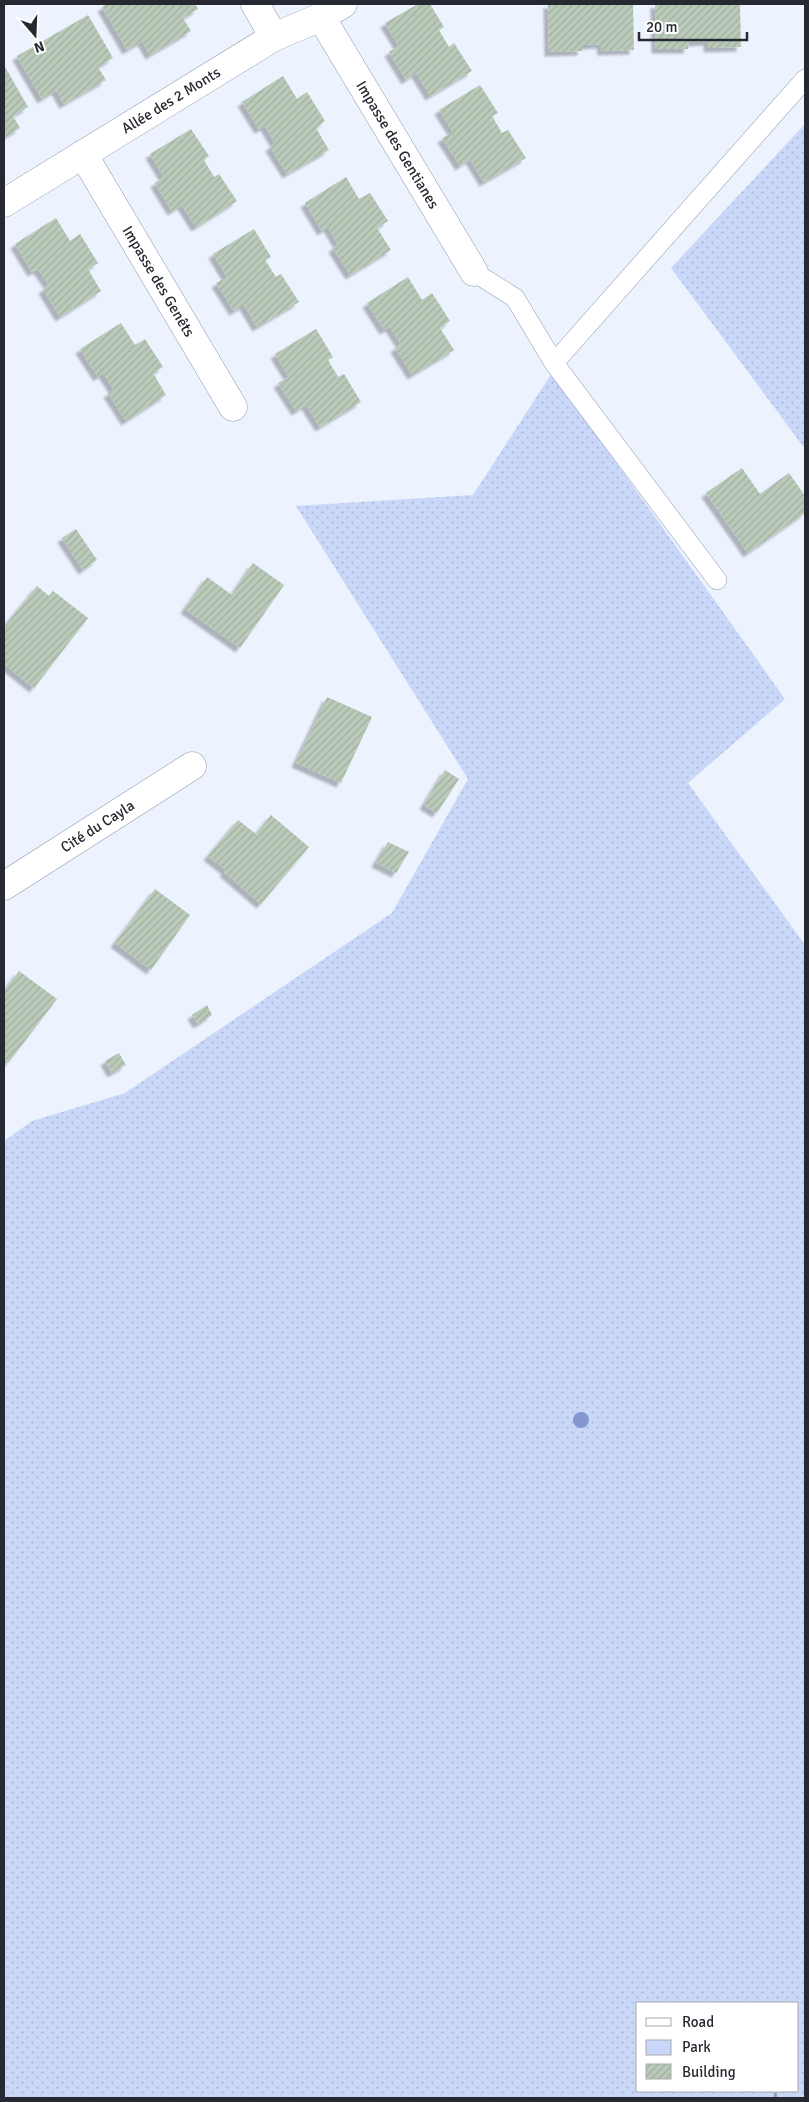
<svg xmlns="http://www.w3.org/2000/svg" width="809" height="2102" font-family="Signika,sans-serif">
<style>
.green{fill:url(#green-dots);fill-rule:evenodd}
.building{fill:url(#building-hatch);filter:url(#shadow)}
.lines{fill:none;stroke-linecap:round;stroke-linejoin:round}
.service-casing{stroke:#939bae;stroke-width:20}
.minor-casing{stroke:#939bae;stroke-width:29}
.path{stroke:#969aa5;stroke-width:3;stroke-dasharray:5 2.5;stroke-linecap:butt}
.service{stroke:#fff;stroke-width:19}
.minor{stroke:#fff;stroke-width:28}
.tree{fill:#8497ce}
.labels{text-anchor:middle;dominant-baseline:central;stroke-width:4;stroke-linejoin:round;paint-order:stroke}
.street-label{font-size:15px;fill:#262931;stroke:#fff}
</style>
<defs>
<pattern id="green-dots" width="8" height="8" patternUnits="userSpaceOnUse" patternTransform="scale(1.25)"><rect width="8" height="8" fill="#c9d7f8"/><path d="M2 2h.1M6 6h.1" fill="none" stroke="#acb9d5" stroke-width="1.8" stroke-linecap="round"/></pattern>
<pattern id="building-hatch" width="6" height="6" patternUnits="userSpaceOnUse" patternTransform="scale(1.25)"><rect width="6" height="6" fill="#bacab9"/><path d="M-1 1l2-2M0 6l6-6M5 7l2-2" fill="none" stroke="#a0aea0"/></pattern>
<filter id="shadow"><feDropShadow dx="-4.5" dy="4.5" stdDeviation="1" flood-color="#0004"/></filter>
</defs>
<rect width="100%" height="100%" fill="#ecf2fe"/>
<path class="green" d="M805,124V449L671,268Z
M552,373L785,699L688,783L805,945V2098H4V1141L32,1121L125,1093L392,913L468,779L296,506L473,495ZM638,2003H798V2091H638Z"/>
<path class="building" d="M107,4H195L198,9L183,18L191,31L150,55L142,41L127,50L102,7Z
M418,4H430L444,27L439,30L449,47L454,43L472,71L430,96L416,73L406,80L389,52L399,46L385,23Z
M548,4H633L634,50L602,51L601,44L582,45V51L549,52Z
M655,4H740L741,47L708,48V41L689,42L688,49H656Z
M88,15L113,58L98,67L106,80L64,104L56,90L42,99L17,56Z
M4,65L28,107L13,116L20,128L4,138Z
M283,76L297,99L307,92L325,121L316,128L329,150L287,174L270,147L275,143L265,126L259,129L242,102Z
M480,85L498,113L492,116L502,133L508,130L526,158L484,182L470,159L460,166L442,138L453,132L439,110Z
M191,129L209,156L204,160L214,177L219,174L237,201L196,227L182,205L172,211L155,183L164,177L150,154Z
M346,177L359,199L370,193L388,221L377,228L391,250L350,275L333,248L338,244L328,227L322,231L305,203Z
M56,218L70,241L80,234L98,263L88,269L101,291L60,317L43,289L49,285L38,269L32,272L15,244Z
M254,229L271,257L265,260L276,277L281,274L299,302L257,327L244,305L234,311L216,283L227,277L213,254Z
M408,277L422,300L432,293L450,321L440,328L454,350L412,375L395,348L401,344L390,327L384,330L367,303Z
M121,323L135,345L145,339L163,367L153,373L166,395L126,421L108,393L114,390L103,373L98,377L80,349Z
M316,329L333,357L328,360L338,377L344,374L361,402L320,427L306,405L296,411L278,383L289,377L275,354Z
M742,468L760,494L789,473L805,496V513L748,553L706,493Z
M76,529L97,560L83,570L62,538Z
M253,563L284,585L240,648L185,609L207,577L232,595Z
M37,586L49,596L53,591L88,618L34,688L4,664V627Z
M327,697L372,717L341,783L296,763Z
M445,770L459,779L437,813L424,805Z
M271,815L309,847L261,904L224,872L226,870L208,856L238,820L256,834Z
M388,842L409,852L396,873L376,863Z
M155,889L190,915L151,970L115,943Z
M19,971L57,999L9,1062L4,1058V991Z
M207,1005L212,1015L198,1024L192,1015Z
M119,1053L126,1065L112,1073L105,1061Z"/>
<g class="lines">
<g class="service-casing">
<path id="service" d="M474,272L515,298L554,363
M717,580L554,363L805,79"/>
</g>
<g class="minor-casing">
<g id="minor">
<path d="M255,4L274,37"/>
<path id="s1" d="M321,17L474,272"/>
<path id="s2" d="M83,154L233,407"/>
<path id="s3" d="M4,203L274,37L321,17L343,4"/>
<path id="s4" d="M4,886L192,766"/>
</g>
</g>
<path class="path" d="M775,2098L776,2091"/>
<use href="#service" class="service"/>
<use href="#minor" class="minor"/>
</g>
<circle class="tree" cx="581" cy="1420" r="8"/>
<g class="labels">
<g class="street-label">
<text stroke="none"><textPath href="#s3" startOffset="196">Allée des 2 Monts</textPath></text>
<text stroke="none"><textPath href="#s1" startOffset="149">Impasse des Gentianes</textPath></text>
<text stroke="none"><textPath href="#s2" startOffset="148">Impasse des Genêts</textPath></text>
<text stroke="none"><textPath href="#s4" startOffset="111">Cité du Cayla</textPath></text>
</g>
</g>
<rect width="809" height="2102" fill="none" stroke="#262931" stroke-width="10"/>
<rect x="636" y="2002" width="162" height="90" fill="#ffffff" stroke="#a8a9ad"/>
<rect x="646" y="2018" width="25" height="8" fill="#ffffff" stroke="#a8a9ad"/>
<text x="682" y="2027" font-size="15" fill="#262931">Road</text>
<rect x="646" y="2040" width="25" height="15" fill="#c9d7f8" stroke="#a8a9ad"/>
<text x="682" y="2052" font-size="15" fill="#262931">Park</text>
<rect x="646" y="2064" width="25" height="15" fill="url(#building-hatch)" stroke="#a8a9ad"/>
<text x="682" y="2077" font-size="15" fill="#262931">Building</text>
<g transform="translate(35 35) rotate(161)" stroke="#ffffff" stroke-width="4" paint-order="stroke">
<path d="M0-4L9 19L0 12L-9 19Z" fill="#262931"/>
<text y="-8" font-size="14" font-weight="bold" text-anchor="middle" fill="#262931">N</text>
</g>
<path d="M639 32v8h108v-8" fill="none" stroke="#262931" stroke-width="2.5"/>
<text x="646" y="32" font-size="15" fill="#262931" stroke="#ffffff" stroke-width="4" paint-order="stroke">20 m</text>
</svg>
